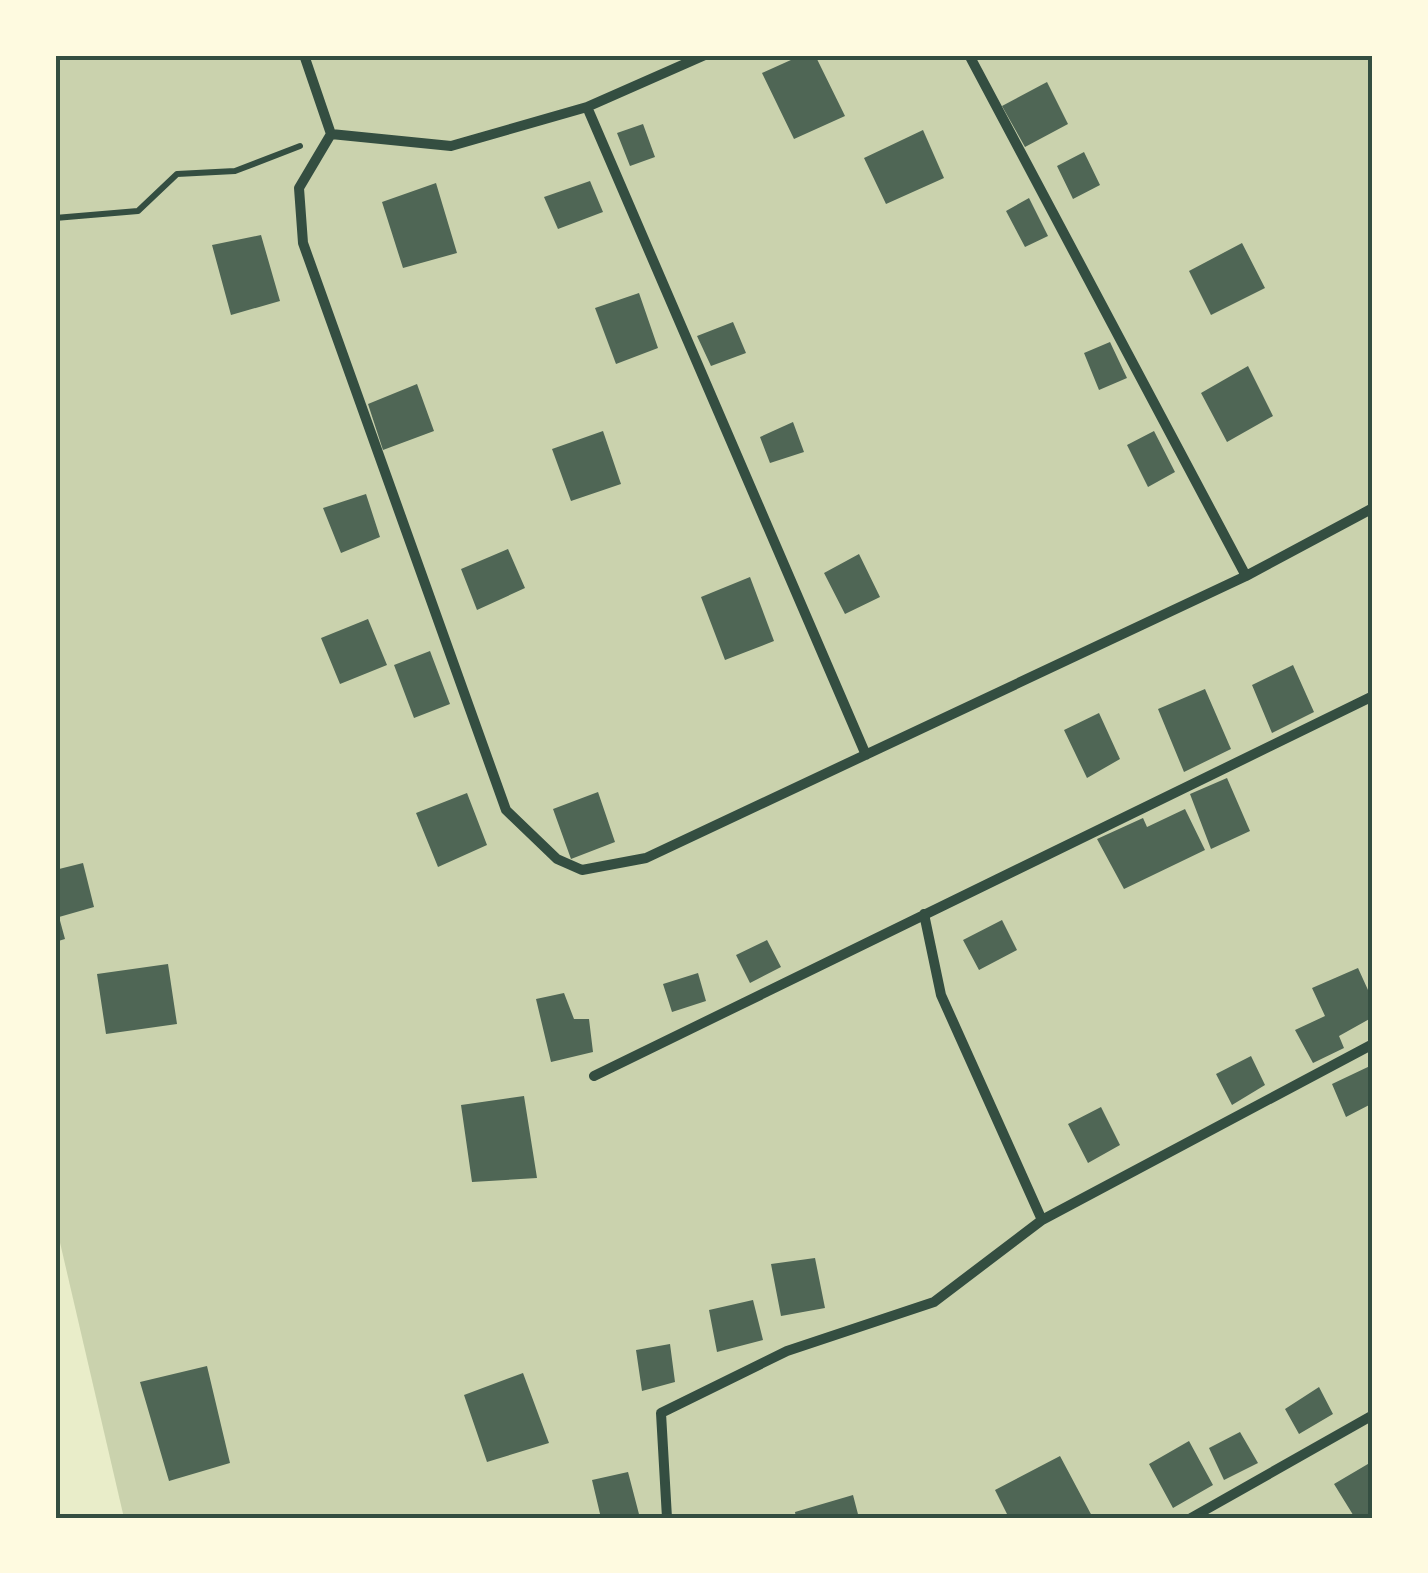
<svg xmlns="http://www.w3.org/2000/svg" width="1428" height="1573" font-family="Ubuntu,sans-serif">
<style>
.green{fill:#cad2ad}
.building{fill:#4f6655}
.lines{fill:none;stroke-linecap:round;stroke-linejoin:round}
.path{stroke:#344e41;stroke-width:6}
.minor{stroke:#344e41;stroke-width:10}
.neatline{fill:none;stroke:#344e41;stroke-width:4}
</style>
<rect width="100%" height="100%" fill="#e9edc9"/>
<path class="green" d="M55,55H1373V1518H124L55,1221Z"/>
<path class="building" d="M802,55H815L845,116L794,139L762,73Z
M1047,82L1068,124L1025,147L1002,106Z
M643,124L655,157L630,166L617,133Z
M923,130L944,178L886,204L864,158Z
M1084,152L1100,185L1073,199L1057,166Z
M590,181L603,212L558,229L544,197Z
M436,183L457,253L403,268L382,202Z
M1029,198L1048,236L1025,247L1006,211Z
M261,235L280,301L231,315L212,245Z
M1242,243L1265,288L1211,315L1189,271Z
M639,293L658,348L616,364L595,308Z
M733,322L746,353L711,366L697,336Z
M1110,342L1127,378L1099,390L1084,353Z
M1248,366L1273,416L1227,442L1201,393Z
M417,384L434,431L383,450L368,404Z
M793,422L804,452L770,463L760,437Z
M603,431L621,484L571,501L552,449Z
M1154,431L1175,472L1148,487L1127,445Z
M366,494L380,537L341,553L323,508Z
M508,549L525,588L477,610L461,569Z
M859,554L880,597L845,614L824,573Z
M750,577L774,641L725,660L701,597Z
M368,619L387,665L340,684L321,638Z
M430,651L450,704L414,718L394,665Z
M1293,665L1314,712L1272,733L1252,685Z
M1205,689L1231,749L1184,772L1158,709Z
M1099,713L1120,759L1087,778L1064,730Z
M1227,778L1250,831L1211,849L1190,794Z
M598,792L615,842L571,859L553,809Z
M467,793L487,845L438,867L416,813Z
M1185,809L1205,850L1124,889L1097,839L1143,818L1147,827Z
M83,863L94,907L59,917L65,939L55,942V870Z
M1002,920L1017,950L979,970L963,940Z
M767,940L781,967L750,983L736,955Z
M168,964L177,1024L106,1034L97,974Z
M1358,968L1373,1001V1017L1339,1036L1344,1048L1313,1063L1295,1030L1325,1016L1312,988Z
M698,973L706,1001L672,1012L663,984Z
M564,993L574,1019H589L593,1052L551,1062L536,999Z
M1251,1056L1265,1085L1232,1105L1216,1074Z
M1370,1066L1373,1072V1103L1346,1117L1332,1084Z
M524,1096L537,1178L472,1182L461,1105Z
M1101,1107L1120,1145L1088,1163L1068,1124Z
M815,1258L825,1308L781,1316L771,1264Z
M753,1300L763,1340L717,1352L709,1310Z
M670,1344L675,1382L642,1391L636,1350Z
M207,1366L230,1463L169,1481L140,1382Z
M523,1373L549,1443L487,1462L464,1395Z
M1319,1387L1333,1414L1299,1434L1285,1409Z
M1240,1432L1258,1463L1224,1480L1209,1448Z
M1189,1441L1213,1485L1173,1508L1149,1464Z
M1060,1456L1093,1518H1009L995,1490Z
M1373,1461V1518H1355L1334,1484Z
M628,1472L640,1518H601L592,1480Z
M853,1495L859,1518H796L795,1512Z"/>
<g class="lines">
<path class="path" d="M55,218L138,211L177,174L235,171L300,146"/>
<path class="minor" d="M304,55L331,134L299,188L303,243L506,810L557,859L582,870L646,858L1246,576L1373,508
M969,55L1246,576
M587,107L866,755
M331,134L451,146L587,107L705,55
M924,914L941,995L1042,1220
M594,1076L1373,696
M667,1518L661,1413L787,1351L934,1302L1042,1220L1373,1044
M1191,1518L1373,1415"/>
</g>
<rect width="1428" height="1573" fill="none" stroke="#fefae0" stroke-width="115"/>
<rect x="58" y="58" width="1312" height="1458" class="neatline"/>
</svg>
